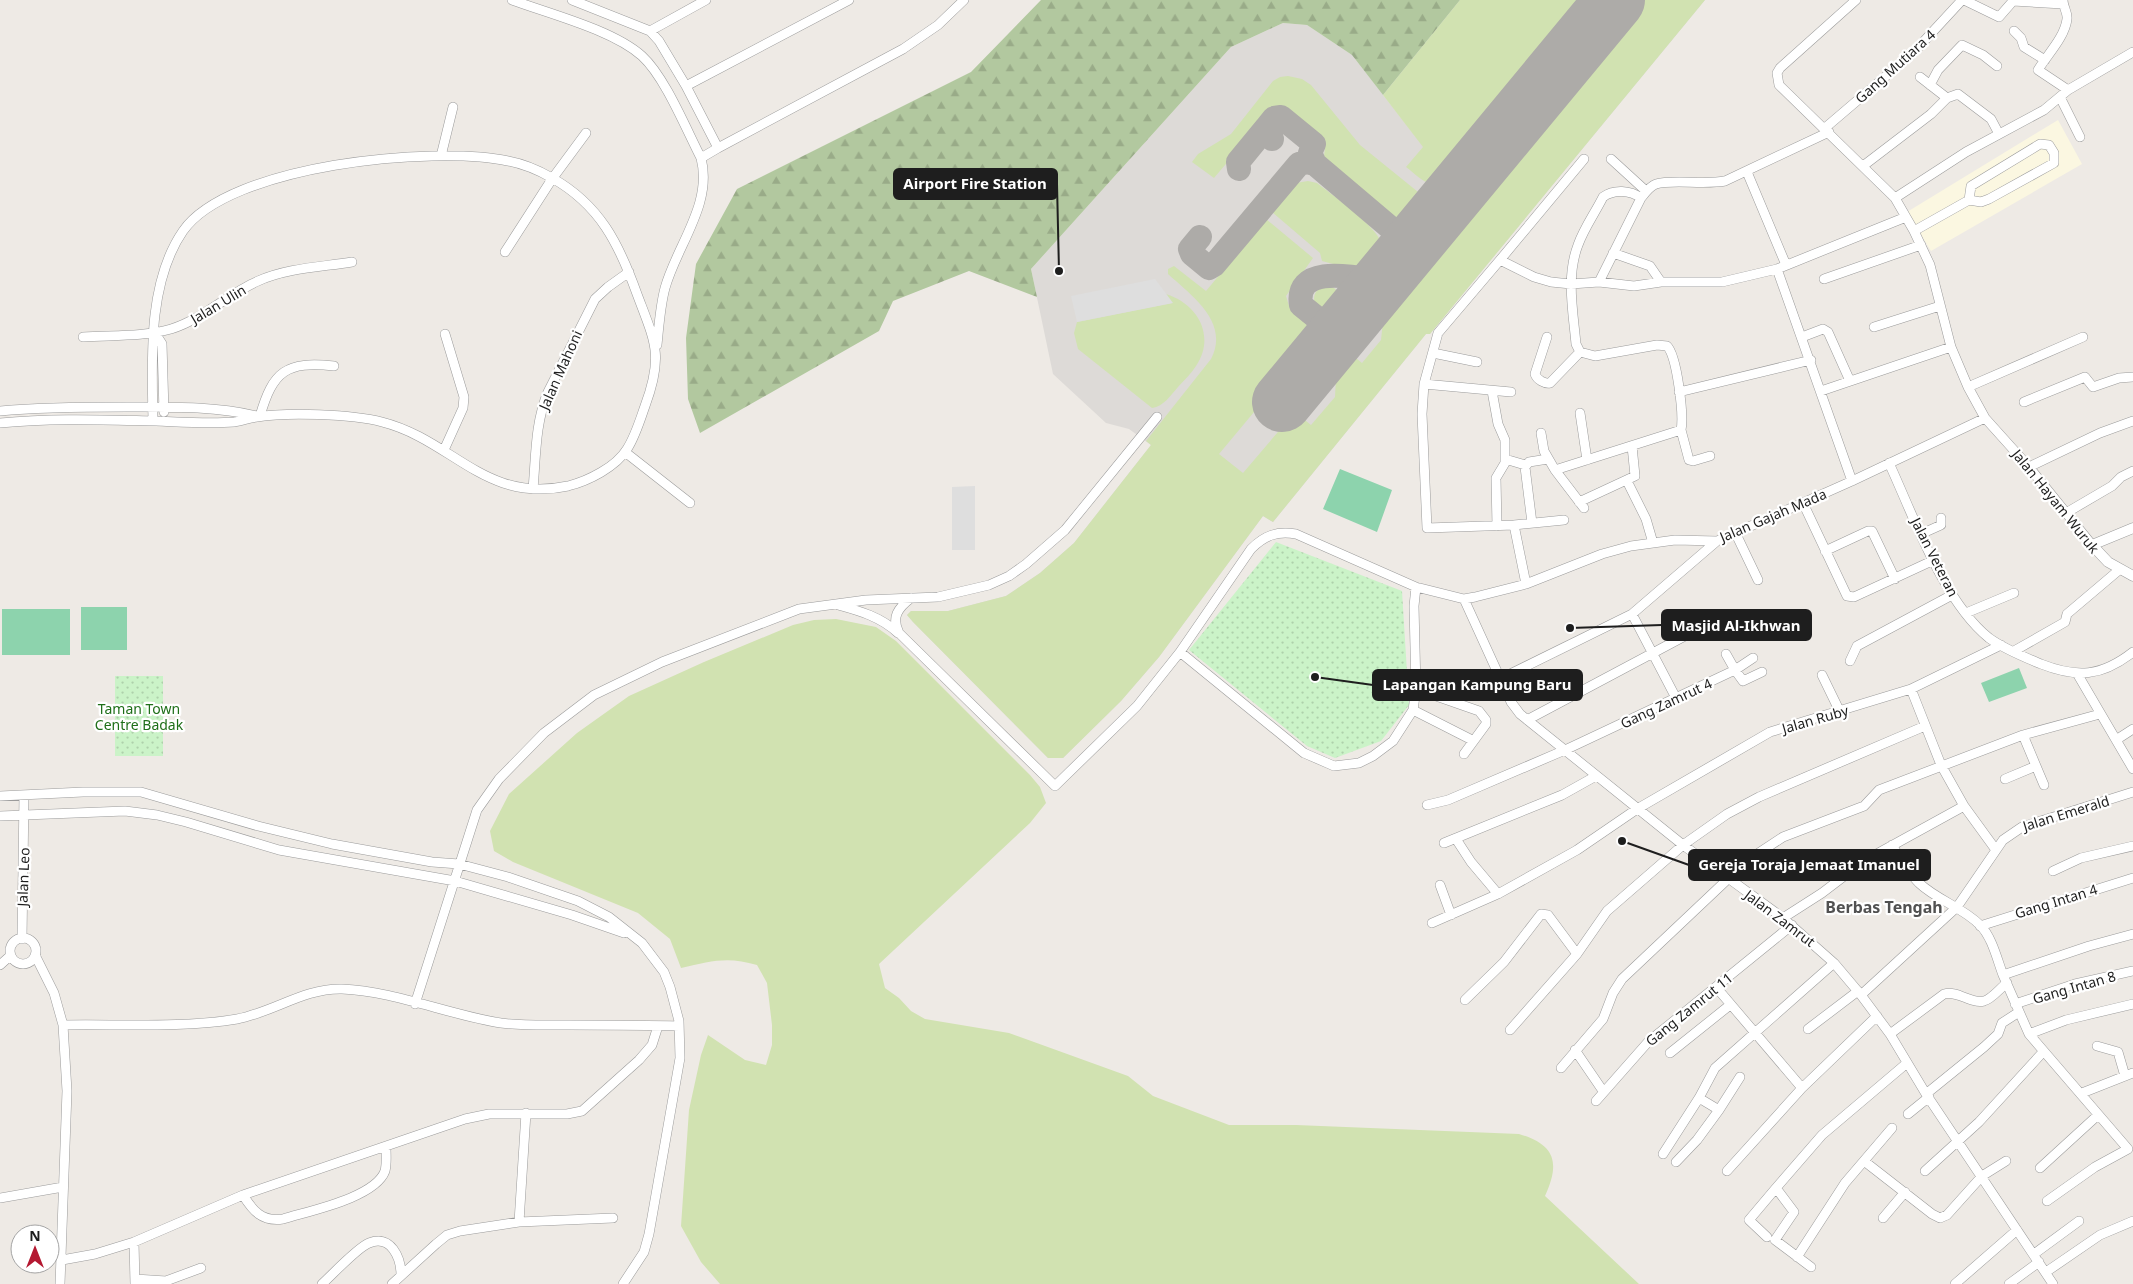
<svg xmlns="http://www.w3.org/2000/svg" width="2133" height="1284" font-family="'Noto Sans',sans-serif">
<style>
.education{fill:#fbf7e1}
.airport{fill:#dddad7}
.grass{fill:#d1e2b1}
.forest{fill:url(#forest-firs)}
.park{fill:url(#park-dots)}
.pitch{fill:#8dd3ad}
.parking{fill:#dedede}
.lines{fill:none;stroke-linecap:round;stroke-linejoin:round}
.taxiway{stroke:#adaba8;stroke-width:24}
.runway{stroke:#adaba8;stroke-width:60}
.minor-casing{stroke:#9b9b9b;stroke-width:10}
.tertiary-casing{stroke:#9b9b9b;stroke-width:11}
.minor{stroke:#fff;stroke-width:9}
.tertiary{stroke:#fff;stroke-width:10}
.labels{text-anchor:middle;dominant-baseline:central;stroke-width:4.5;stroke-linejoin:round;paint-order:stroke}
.street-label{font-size:14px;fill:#1e1e1e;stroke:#fff}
.park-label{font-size:14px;fill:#1f6f19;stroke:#fff}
.quarter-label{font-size:16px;font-weight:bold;fill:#515151;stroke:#fff}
.leader{fill:none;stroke:#1e1e1e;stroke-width:2}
.callout-dot{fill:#1e1e1e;stroke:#fff;stroke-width:2}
.callout{fill:#1e1e1e;stroke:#1e1e1e;stroke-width:2}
.callout-label{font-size:15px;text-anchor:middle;font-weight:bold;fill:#fff}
</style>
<defs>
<pattern id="forest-firs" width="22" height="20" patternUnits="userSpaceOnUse" patternTransform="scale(1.25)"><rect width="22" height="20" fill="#b2c89f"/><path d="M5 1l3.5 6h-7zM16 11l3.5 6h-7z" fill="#99ab88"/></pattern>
<pattern id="park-dots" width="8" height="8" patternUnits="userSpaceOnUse" patternTransform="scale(1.25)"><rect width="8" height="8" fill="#cbf3c8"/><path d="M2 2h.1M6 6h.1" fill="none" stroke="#aed0ab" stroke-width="1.8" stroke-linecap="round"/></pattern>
</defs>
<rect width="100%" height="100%" fill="#eeeae5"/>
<path class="education" d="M2058,120L2082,164L1931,251L1907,212Z"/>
<path class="airport" d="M1544,0H1705L1430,334H1426L1273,522L1263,516L1159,657L1121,701L1063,758H1048L913,622L907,615L911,611H948L1006,596L1040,573L1074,543L1151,445L1129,429L1106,423L1053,374L1031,269L1231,47L1283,23L1307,25L1352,55L1423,146Z"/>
<path class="grass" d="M1460,0H1594L1442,184C1427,188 1417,175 1406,167L1423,147L1383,95Z
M1635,0H1705L1430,334H1426L1273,522L1263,516L1159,657L1121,701L1063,758H1048L913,622L907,615L911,611H948L1006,596L1040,573L1074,543L1151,445L1146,441L1211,359C1230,322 1192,296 1168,274V269L1174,266L1206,291L1266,219L1313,258L1286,296L1290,309L1319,334L1219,454L1243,473L1295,412L1311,425L1335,397L1337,359L1346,350L1362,363L1381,340L1385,302Z
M1288,76L1302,79L1311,85L1360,145L1423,196L1424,207L1412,221L1405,223L1390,221L1331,170L1324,156L1325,148L1275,106L1214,178L1192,162L1198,154L1231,134L1273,81L1280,77Z
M1308,181L1317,183C1332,195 1382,229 1383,248C1384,257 1378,262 1373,269L1348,268L1322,261L1320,253L1272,212L1296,183Z
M1314 299a13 13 0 1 1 26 0a13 13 0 1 1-26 0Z
M1166,294C1198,304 1216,336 1196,366C1191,374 1184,380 1178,387C1170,396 1164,406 1152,408L1078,349L1074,333L1077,322L1172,303Z
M836,619L876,627L896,641L1030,775L1040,787L1046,803L1030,823L879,964L885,988L899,998L911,1011L925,1019L1009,1033L1128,1076L1153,1096L1229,1125H1296L1519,1134C1556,1145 1560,1163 1545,1196L1639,1284H720L701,1262L681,1226L689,1110L701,1055L708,1035L745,1060L766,1065L772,1045V1025L767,983L757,965C728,956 711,961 681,968L670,939L638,913L513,862L494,851L490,831L509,794L577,733L629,696L704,662L793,625L814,620Z"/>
<path class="forest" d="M1041,0H1460L1383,95L1352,55L1307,25L1283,23L1231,47L1031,269L1037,297L969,271L893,301L879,331L700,433L688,399L686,338L696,264L737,189L971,72Z"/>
<path class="park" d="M1276,542L1402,591L1409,705L1381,741L1335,758L1307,746L1189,650Z
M115,676H163V756H115Z"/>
<path class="pitch" d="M1340,469L1392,490L1377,532L1323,509Z
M81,607H127V650H81Z
M2,609H70V655H2Z
M2019,668L2027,688L1989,702L1981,683Z"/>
<path class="parking" d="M1155,279L1173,303L1077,322L1071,296Z
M975,486V550H952V487Z"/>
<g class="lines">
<path class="taxiway" d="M1272,139L1266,133V128L1274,118L1281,117L1314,144L1310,153L1315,164
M1239,169L1238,162L1266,128
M1200,237L1190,249L1192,254L1209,268L1214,265L1299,164L1307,162L1315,164L1400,236
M1399,261L1403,246L1400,236L1422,233
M1338,335L1301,305C1294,262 1359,278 1383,281"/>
<path class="runway" d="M1282,402L1615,0"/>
<g class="minor-casing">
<path id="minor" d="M512,0C550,14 613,30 642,56C665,77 686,129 701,158C713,204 677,245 665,288C660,307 659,326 657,345
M572,0L650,31L659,41L686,86L718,148L701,158
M1856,0L1780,68L1777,73L1779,85L1895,198L1914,231L1930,265L1951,347L1968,387L1985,418L2029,467L2092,545
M1964,0L1999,17L2013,1L2063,4
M2063,0C2063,7 2068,13 2067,19C2065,37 2047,55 2038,70L2068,90
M650,31L706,0
M2014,31L2021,38L2024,47L2045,60
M1930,85L1938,70L1962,45L1983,55L1997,66
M686,86L849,0
M2060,97L2080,137
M1947,98L1958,94L1991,119L1999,134
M1825,128L1913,53L1962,0
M718,148L903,49L938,25L964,0
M441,156L453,107
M1611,159L1646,191
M1863,166L1931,114L1947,98L1920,77
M1747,172L1786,265
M1895,198L1966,152L2044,110L2068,90L2133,52
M1914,231L1969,200L1971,186L2040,144L2049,145L2054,153V163L1989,199L1981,202L1969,200
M505,252L552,179L586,133
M1613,253L1650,266L1661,282
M1500,260L1584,159
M1777,269L1852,481
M1824,279L1921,245
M1599,282L1641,198C1645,193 1650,186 1656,184C1671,179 1705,185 1725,181L1829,132
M1874,327L1940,306
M155,333L162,344L164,412
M83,337C112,335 143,337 171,329C203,319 228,294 258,281C287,268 321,267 352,262
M1547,337L1535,374C1537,380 1545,384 1550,383L1580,352
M1802,337L1823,329L1828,332L1850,381
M1433,353L1477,362
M1424,384L1422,414L1427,528L1514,525L1526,584
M1968,387L2083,337
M1492,391L1498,424L1505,440V463L1496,478L1497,526
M1821,391L1951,347
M1511,392L1424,384L1438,333L1500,260L1534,277L1551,282L1571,284L1599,282L1634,286L1661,282H1722L1777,269L1906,217
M1679,392L1811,360
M2024,402L2085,377L2093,387L2119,378L2133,377
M0,411C42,407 84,407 127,407C170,407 215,406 257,416
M1580,413L1587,460
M260,416C273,371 286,361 334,366
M0,423C52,418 104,420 156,421C182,422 209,424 234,422C242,421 249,418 257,417C287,412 352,414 382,422C453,440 485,504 568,486C588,481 616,467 627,449C635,437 640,420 645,406C664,355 655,342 637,294C619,244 600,205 552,178C538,170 524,164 508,161C433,145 229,165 183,231C147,283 152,361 153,421
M1681,430L1689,460L1693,461L1710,456
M1541,433L1544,451L1555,470L1681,430C1684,415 1677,356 1667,346L1657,345L1595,356L1580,352L1576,344C1573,311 1566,276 1578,245C1584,228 1595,213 1603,197C1614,189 1630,190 1641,198
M444,450L463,408L464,397L445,334
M625,452L690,503
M1505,459L1525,465
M1889,463C1914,517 1943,601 1989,638C2004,649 2024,657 2041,664C2077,678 2101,677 2133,652
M2029,467L2100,433L2133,421
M1555,470L1584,508
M1627,481L1646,519L1653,543
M533,489C536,456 535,423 548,392L595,299L608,287L629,272
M1579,502L1635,476L1632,446
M1803,503L1847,596L1854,597L1934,560
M2066,513L2112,486L2121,477L2133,471
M1532,523L1525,467L1529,462L1548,459
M1514,525L1564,520
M1735,532L1758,580
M1921,534L1941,525V518
M1825,551L1868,531H1872L1895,579
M911,598C898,608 891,617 899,633L1055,786L1137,706L1180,652L1251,549C1265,535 1277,531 1296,534L1416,587L1464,599L1475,597L1526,584L1602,554L1631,546L1675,540L1717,541L1852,481L1985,418
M1464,599L1511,702L1520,714L1683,845L1783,918L1834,963L1861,995L1890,1034L1926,1094L2053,1284
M838,605C860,611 881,617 898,633
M1966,613L2014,593
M1632,614L1676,698
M2014,651L2065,622L2067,614L2119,570
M1180,652L1304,753L1334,766L1359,763L1373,756L1393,741L1413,710L1416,689L1414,606L1416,587
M1726,654L1735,670L1753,658
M1850,661L1857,646L1952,595
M1822,675L1840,712
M2078,675L2133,769
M1500,679L1632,614L1717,541
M1416,689L1479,711L1486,720V724L1464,754
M1911,689L1941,765L1964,806L1996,850
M1413,710L1472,740
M1527,720L1713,621H1719L1730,628
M2116,740L2133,729
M2036,766L2044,785
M2005,779L2036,766L2023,735
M0,796L83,792H141L258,826L332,844L432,862L459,864L508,877L578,901L609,917L642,943L664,972L670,987L679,1021L680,1058L649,1234L644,1252L623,1284
M1427,805L1448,800L1565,750L1735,670L1743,681L1762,672
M0,816L125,811L157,815L186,822L279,850L455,881L572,915L624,933
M1456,839L1471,862L1498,894
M1444,843L1562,795L1596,776
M1892,845C1900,858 1908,872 1919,883C1937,900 1962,907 1980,925C1992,937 1997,959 2003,975L2089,946L2133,934
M2053,871L2081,858L2133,846
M1440,885L1451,915
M1783,918L1822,893L1864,861L1964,806
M1432,923L1498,894L1577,850L1637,809L1770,732L1911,689L2001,645
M1980,926L2133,878
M10 951a13 13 0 1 1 26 0a13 13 0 1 1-26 0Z
M22,939L24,795
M35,955L54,993L63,1025L67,1091L60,1284
M0,965L10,956
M2003,975L2029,1034L2128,1149L2095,1167L2047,1201
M1716,987L1802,1088
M1861,995L1957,907L2003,840L2022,827L2133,792
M1465,1000L1504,962L1541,914L1548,915L1577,954
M415,1004L477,810L499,779L544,733L594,695L662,662L799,609L866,600L938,597L989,585L1009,576L1026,564L1065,530L1157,417
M2015,1004L2075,984L2133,971
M63,1025C118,1024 185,1028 237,1019C274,1012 304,988 342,989C394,991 449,1015 501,1023C524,1026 547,1025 569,1025C606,1025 643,1025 679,1026
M1808,1029L1858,991
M1510,1030L1577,954L1607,911L1683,845L1727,814L1759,797L1925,726
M1890,1034L1944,994C1958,990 1970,1004 1984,1001C1992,999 2000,988 2007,983
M2029,1034L2066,1020L2133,1004
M2097,1046L2118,1052L2125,1076
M1575,1050L1603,1091
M1670,1053L1730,1005
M1561,1068L1603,1019L1613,993L1622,979L1748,860L1783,837L1864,806L1879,790L2023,735L2100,714
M2082,1093L2133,1073
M1926,1094L1984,1047L1998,1034L2002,1023L2019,1012
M1699,1098L1719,1110L1740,1077
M1596,1101L1648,1042L1792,925
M1908,1114L1929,1097
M1663,1154L1699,1098L1715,1068L1834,963
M1864,1161L1932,1214L1940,1218L1947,1215L1982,1176L2006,1161
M1676,1162L1697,1140L1719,1110
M2040,1168L2098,1115
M1727,1171L1802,1088L1877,1016
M1925,1171L1979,1122L2043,1052
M243,1195C253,1211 262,1222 283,1219C308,1211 375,1198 385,1171C387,1163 386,1155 386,1148
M0,1198L63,1187
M1883,1218L1905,1192
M519,1222L526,1113
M1767,1237L1749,1220L1776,1188
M134,1242L135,1284
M2034,1254L2079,1221
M1797,1257L1845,1183L1892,1128
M62,1260L95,1254L134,1242L243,1195L465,1119L489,1114H567L582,1111L639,1060L652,1045L658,1026
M1811,1267L1775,1240L1794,1212L1776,1188L1822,1135L1907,1063
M2046,1272L2100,1235L2133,1221
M135,1279L166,1281L201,1268
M322,1284C332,1275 358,1247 369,1243C391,1234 401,1258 401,1275
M392,1284L436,1244L447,1235L460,1231L519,1222L613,1218
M1955,1284L2017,1230
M2009,1284L2039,1262"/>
</g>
<g class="tertiary-casing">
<path id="tertiary" d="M2133,528L2092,545L2108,562L2133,576"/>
</g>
<use href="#minor" class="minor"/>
<use href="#tertiary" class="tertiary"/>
</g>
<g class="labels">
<g class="street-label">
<text transform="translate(1895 66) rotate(-42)">Gang Mutiara 4</text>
<text transform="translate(218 304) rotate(-31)">Jalan Ulin</text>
<text transform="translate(560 370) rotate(-66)">Jalan Mahoni</text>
<text transform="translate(2056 501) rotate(51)">Jalan Hayam Wuruk</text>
<text transform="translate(1773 515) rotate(-23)">Jalan Gajah Mada</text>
<text transform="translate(1935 557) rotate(63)">Jalan Veteran</text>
<text transform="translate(1666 703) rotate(-25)">Gang Zamrut 4</text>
<text transform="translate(1815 719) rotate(-16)">Jalan Ruby</text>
<text transform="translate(2066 813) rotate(-17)">Jalan Emerald</text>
<text transform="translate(23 877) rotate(-88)">Jalan Leo</text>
<text transform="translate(2056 901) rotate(-17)">Gang Intan 4</text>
<text transform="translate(1780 918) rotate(37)">Jalan Zamrut</text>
<text transform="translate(2074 987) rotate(-16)">Gang Intan 8</text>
<text transform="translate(1689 1009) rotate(-39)">Gang Zamrut 11</text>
</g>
<g class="park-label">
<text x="139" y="708">Taman Town<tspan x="139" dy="16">Centre Badak</tspan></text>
</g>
<g class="quarter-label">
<text x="1884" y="907">Berbas Tengah</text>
</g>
</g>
<path class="leader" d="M1059 271L1057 184M1570 628L1662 625M1315 677L1373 685M1622 841L1689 865"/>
<g class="callout-dot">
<circle cx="1059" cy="271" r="5"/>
<circle cx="1570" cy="628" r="5"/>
<circle cx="1315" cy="677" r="5"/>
<circle cx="1622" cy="841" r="5"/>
</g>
<g class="callout">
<rect x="894" y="169" width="163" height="30" rx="5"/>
<rect x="1662" y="610" width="149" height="30" rx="5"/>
<rect x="1373" y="670" width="209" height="30" rx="5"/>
<rect x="1689" y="850" width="241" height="30" rx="5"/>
</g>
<g class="callout-label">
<text x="975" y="189">Airport Fire Station</text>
<text x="1736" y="631">Masjid Al-Ikhwan</text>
<text x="1477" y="690">Lapangan Kampung Baru</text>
<text x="1809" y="870">Gereja Toraja Jemaat Imanuel</text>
</g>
<g transform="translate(35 1249)"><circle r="24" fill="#ffffff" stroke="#a5a5a5"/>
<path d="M0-4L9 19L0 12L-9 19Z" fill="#b41831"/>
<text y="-8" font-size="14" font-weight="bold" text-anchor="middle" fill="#1e1e1e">N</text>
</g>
</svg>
